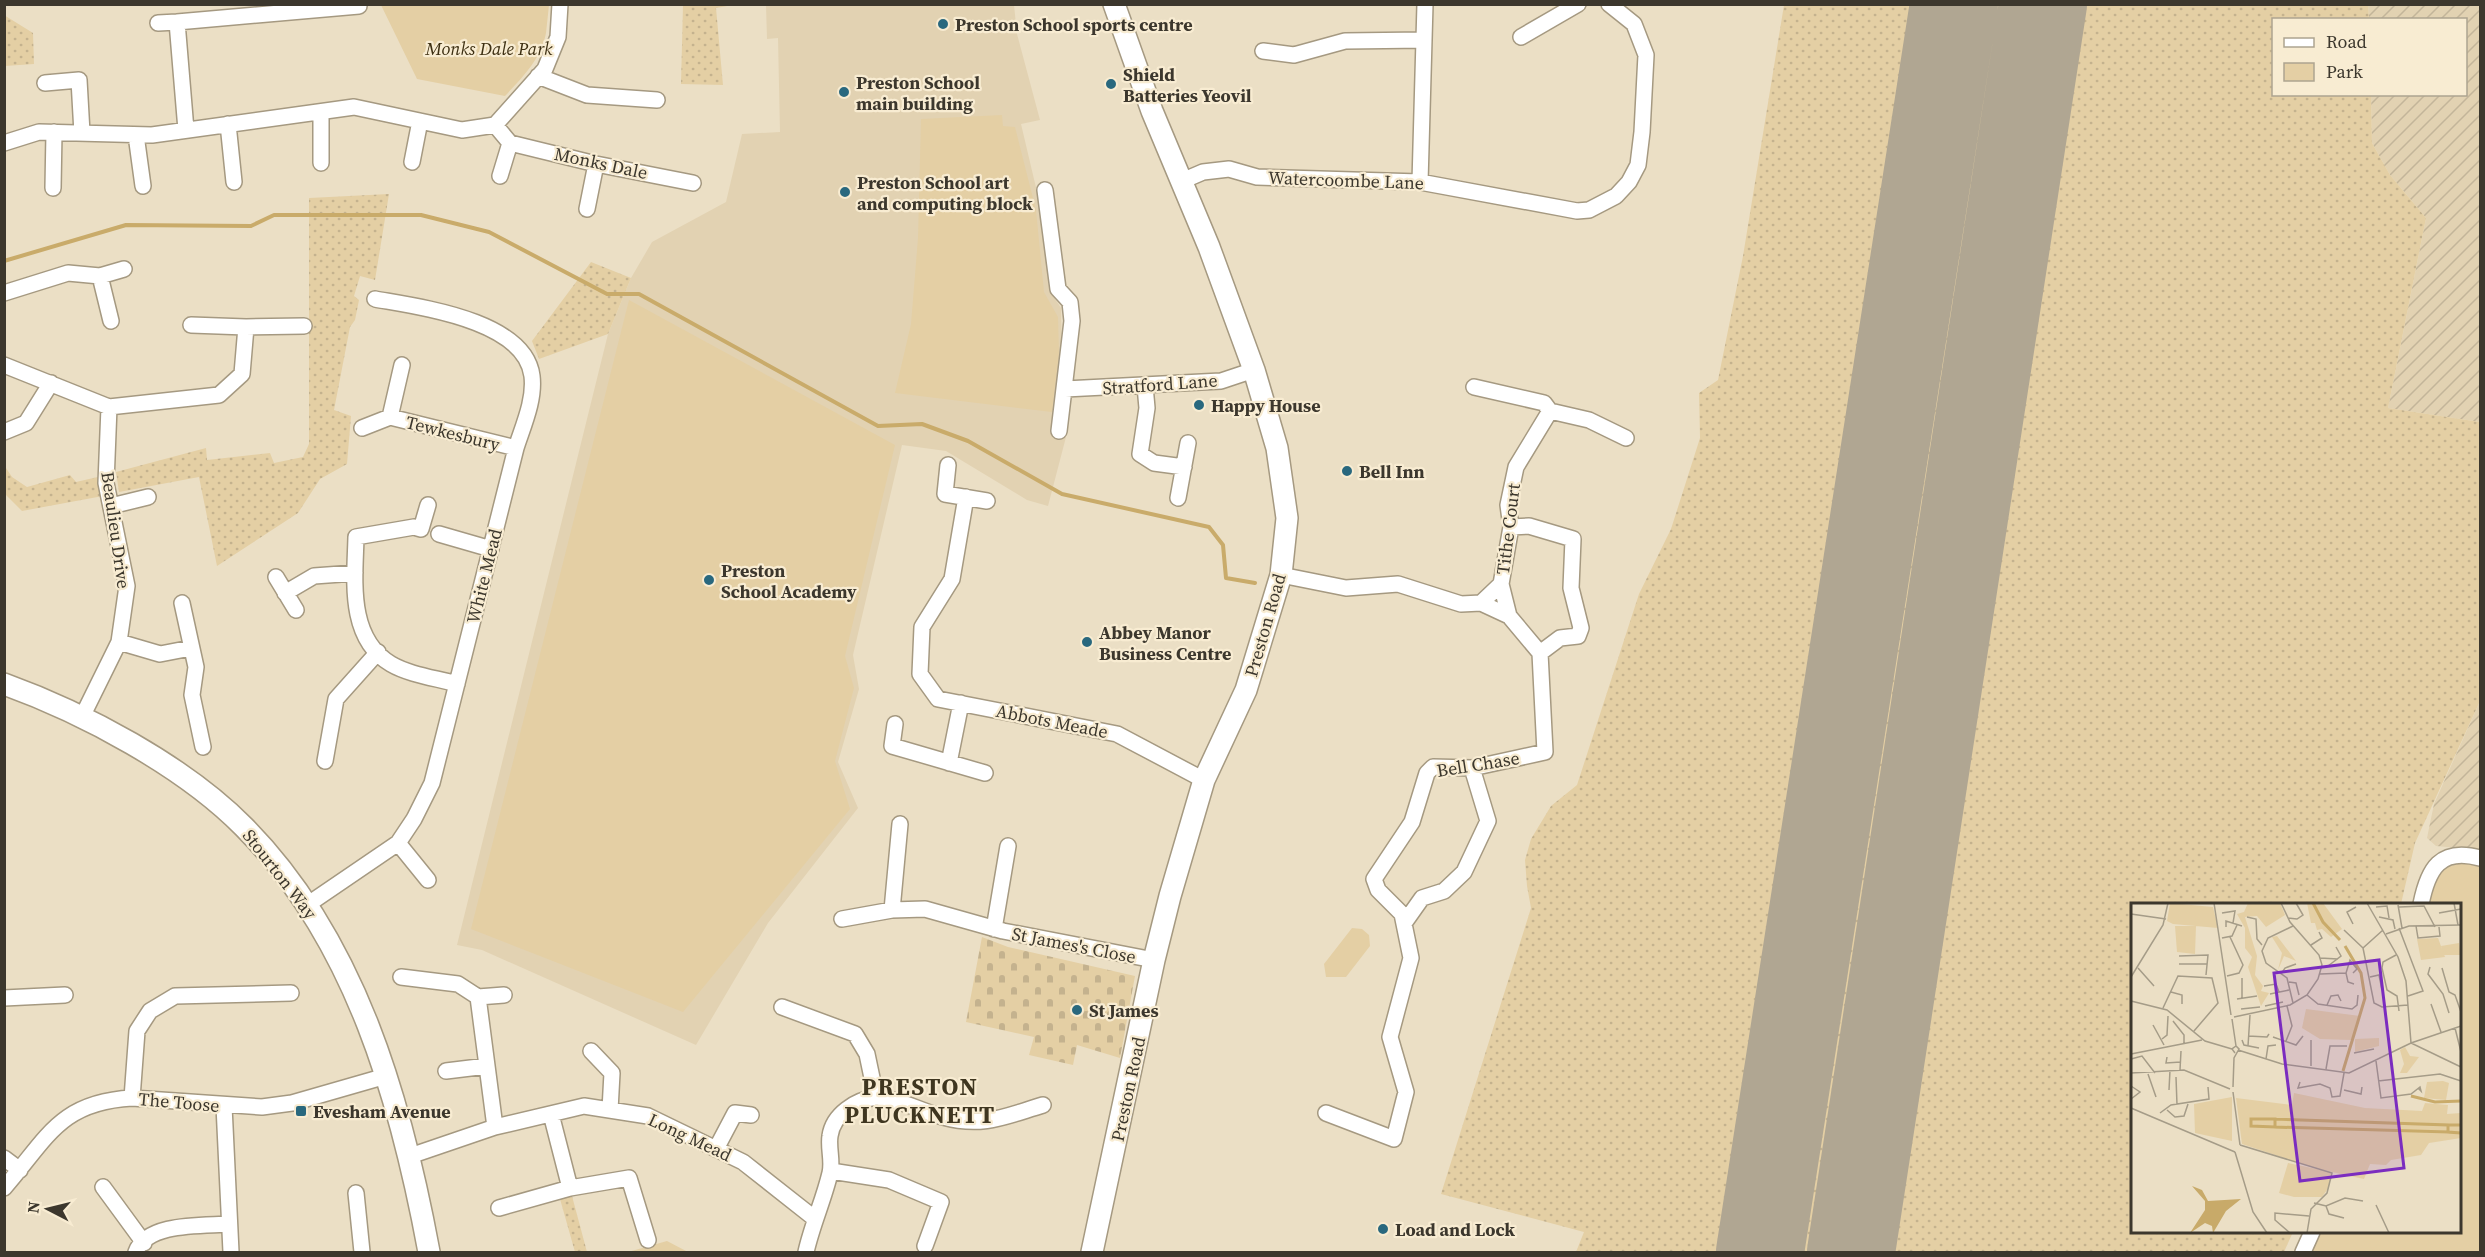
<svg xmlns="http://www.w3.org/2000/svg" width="2485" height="1257" font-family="'Source Serif 4',serif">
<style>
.built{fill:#e2d2b2}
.industrial{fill:url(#industrial-furrows)}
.grass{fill:url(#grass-dots)}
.cemetery{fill:url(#cemetery-stones)}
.park{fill:#e4cfa4}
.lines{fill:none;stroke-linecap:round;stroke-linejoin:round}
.stream{stroke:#c9ab6a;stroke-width:4}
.runway{stroke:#b0a692;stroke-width:88}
.street-casing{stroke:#a59981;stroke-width:18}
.secondary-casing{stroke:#a59981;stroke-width:24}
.street{stroke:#fff;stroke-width:15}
.secondary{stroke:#fff;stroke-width:21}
.poi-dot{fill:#29687e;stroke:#f8ecd2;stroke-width:2}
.labels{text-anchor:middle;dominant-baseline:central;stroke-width:4.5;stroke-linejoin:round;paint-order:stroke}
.poi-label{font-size:18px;font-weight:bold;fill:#3c372d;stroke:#f8ecd2;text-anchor:start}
.park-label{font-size:18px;font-style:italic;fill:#3d2f12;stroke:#f8ecd2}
.street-label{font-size:18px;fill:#3c372d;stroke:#f8ecd2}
.district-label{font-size:24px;font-weight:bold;letter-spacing:1.5px;fill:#3f3620;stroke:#f8ecd2}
.inset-river{fill:none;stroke:#c9ab6a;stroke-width:3}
.inset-road{fill:none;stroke:#a59c88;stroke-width:1.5}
.view{fill:#7b2cbf;fill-opacity:0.15;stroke:#7b2cbf;stroke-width:3}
.inset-edge{fill:none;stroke:#3c372d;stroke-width:3}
</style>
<defs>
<pattern id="industrial-furrows" width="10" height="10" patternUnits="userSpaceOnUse" patternTransform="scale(1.5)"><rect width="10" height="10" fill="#e2d2b2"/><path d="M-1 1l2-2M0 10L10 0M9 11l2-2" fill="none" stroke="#c3b599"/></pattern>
<pattern id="grass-dots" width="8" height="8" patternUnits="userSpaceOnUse" patternTransform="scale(1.5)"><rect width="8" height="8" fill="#e4cfa4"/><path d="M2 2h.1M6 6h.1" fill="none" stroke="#c4b28e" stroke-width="1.8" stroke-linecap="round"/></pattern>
<pattern id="cemetery-stones" width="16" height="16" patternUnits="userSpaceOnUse" patternTransform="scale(1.5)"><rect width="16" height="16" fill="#e4cfa4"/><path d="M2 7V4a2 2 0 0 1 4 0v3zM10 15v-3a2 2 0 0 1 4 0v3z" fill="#c4b28e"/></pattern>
</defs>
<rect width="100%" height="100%" fill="#ebdfc5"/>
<path class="built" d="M766,5H1014L1017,34L1040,120L1021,124L1042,213L1049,290L1061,308L1062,358L1052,434L1066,437L1048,506L1027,500L946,451L902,445L853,655L859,689L838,762L858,808L768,923L696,1045L482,950L457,945L608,334L631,278L652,242L726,202L742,134L780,132L778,38L767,39Z"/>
<path class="industrial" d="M2368,5H2480V422L2388,408L2426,218L2390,175L2372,143L2371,95L2466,94V20L2369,19Z
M2480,701V850L2436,846L2427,838L2434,804Z"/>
<path class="grass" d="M683,5H733L716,8L723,85L681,84Z
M1784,5H2368L2369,19L2274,20V94L2371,95L2372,143L2390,175L2426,218L2388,408L2480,422V701L2415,843L2401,904H2132V1232H2293L2284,1252H1576L1584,1232L1441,1194L1531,908L1527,886L1525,860L1531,839L1551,806L1577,785L1639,594L1671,529L1700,438L1699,393L1718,380L1743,256Z
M4,15L33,33L34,64L5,66Z
M389,194L375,280L360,276L354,296L359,300L355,320L350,327L334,410L351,416L347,464L320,479L298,513L217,566L199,477L119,492L116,472L206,448L207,460L270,453L274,463L303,457L309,444V198Z
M591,262L631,278L608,334L539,359L532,341Z
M4,465L12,477L27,487L70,475L76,482L102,476L103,496L22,511L5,494Z
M572,1196L587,1252H575L560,1199Z"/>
<path class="cemetery" d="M982,937L1008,947L1135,976L1120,1058L1077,1045L1073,1065L1029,1055L1034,1037L966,1022Z"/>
<path class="park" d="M381,5H549C548,14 547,24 546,33C541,59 522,78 505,96L417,79Z
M1002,115L1003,126L1015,127L1036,210L1044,292L1058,317L1059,354L1052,412L895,393L911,324L918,238L921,119Z
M629,300L895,445L845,656L854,688L835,761L850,809L683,1012L471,929Z
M2464,863L2480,867V1252H2309L2318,1232H2460V904H2425C2430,882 2439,865 2464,863Z
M1352,928L1362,929L1369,935L1370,946L1346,977H1326L1324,964Z
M667,1241L688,1252H628Z"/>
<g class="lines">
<path class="stream" d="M4,261L126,225L251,226L274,215H421L489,232L607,294H639L878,426L922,424L968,441L1062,494L1209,527L1223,545L1226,578L1255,583"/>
<path class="runway" d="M1760,1252L1954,4
M1851,1252L2043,4"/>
<g class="street-casing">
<path id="street" d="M158,23L177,22
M1521,37L1578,4
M1263,51L1294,55L1345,41L1424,40
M538,76L587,95L657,100
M45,83L79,80L82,133
M321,112V163
M228,124L234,182
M495,125L510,143L596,164L693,183
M186,130L177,22L359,6
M136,135L143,186
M4,143L39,132L152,135L354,107L462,130L495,125L545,69L558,37L560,4
M412,162L420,121
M500,176L510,143
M1182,181L1203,172L1229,169L1257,177L1420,182L1577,211L1589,210L1616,196L1629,182L1638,165L1642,132L1646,55L1634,24L1609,4
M1420,182L1425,4
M53,188L54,132
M1045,190L1058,289L1070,302L1072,321L1059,431
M587,209L596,164
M100,276L124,269
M4,293L68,273L100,276L111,321
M191,325L246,327L304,326
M4,365L109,407L219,395L242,374L246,327
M1145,386L1147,408L1140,454L1154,463L1184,467
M1474,387L1544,403L1550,411L1516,467L1508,505L1511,527L1501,584L1481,603
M1065,389L1221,381L1254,370
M1550,411L1589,420L1626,438
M390,417L402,365
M362,428L390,417L516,448
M4,432L26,423L51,383
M948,465L945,494L987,501
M966,497L952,579L922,627L920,674L938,699L1117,734L1204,780
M1178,498L1188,443
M428,505L421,529L414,527L356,537C355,579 347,638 391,664C410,675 436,678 457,684
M111,506L148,497
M1511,527L1529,526L1573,539L1571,588L1581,628L1578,636L1560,638L1540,653
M439,534L491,549
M1281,575L1346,588L1398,584L1461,604L1481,603L1509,616L1540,653L1545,752L1472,768L1433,767L1427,773L1412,822L1374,879L1378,890L1402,914L1411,958L1390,1037L1406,1092L1394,1139L1326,1113
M276,577L296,610
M1501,584L1509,616
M285,593L314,576L355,573
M182,603L196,667L192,695L203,747
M119,642L160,654L191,648
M82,717L119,642L127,586L106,483L109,407
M895,724L892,746L985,773
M325,761L336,699L378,652
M949,763L961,703
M398,843L428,880
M2421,904C2428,869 2440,847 2480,858
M307,905L398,843L414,819L432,783L516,448C523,426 535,400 532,376C525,320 419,307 375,299
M892,910L900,824
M842,919L892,910L925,909L1003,931L1154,960
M1405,922L1422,898L1444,891L1464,872L1488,821L1472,768
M994,929L1008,846
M401,977L458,984L478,997L495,1127
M478,997L504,995
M4,998L65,995
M782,1007L855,1034L867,1054L876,1097C856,1100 833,1114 830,1136C828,1148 833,1161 830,1173C824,1199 812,1225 806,1252
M591,1051L612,1073L610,1110
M446,1071L487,1066
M876,1097C900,1099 920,1111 943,1117C983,1128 1006,1116 1043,1105
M132,1098L137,1031L150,1011L175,996L291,993
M224,1106L231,1252
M551,1114L570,1188
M716,1149L735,1113L751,1115
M410,1156L495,1127L584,1106L648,1116L743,1162L814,1218
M4,1158L20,1170
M831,1171L889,1180L941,1202L925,1246
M103,1187L144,1243
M4,1188C47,1139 59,1102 132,1098L262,1107L292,1103L386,1076
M356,1193L362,1252
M499,1208L570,1188L629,1178L648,1240
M136,1252C147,1222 203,1226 229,1224
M2303,1252L2312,1232"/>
</g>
<g class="secondary-casing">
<path id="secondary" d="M4,684C84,713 184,766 244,827C356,940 401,1101 429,1252
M1092,1252L1154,960L1170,896L1204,780L1246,690L1281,575L1287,518L1277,448L1254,370L1209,247L1152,111L1114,4"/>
</g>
<use href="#street" class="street"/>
<use href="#secondary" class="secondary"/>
</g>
<g class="poi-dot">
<circle cx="943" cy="24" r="6"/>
<circle cx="1111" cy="84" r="6"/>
<circle cx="844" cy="92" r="6"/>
<circle cx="845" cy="192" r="6"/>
<circle cx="1199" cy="405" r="6"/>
<circle cx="1347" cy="471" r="6"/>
<circle cx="709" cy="580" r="6"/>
<circle cx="1087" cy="642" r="6"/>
<circle cx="1077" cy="1010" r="6"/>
<rect x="295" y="1105" width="12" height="12" rx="3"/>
<circle cx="1383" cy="1229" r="6"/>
</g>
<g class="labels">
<g class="poi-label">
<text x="955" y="24">Preston School sports centre</text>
<text x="1123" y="74">Shield<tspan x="1123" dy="21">Batteries Yeovil</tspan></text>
<text x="856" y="82">Preston School<tspan x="856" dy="21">main building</tspan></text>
<text x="857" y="182">Preston School art<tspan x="857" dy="21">and computing block</tspan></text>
<text x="1211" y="405">Happy House</text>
<text x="1359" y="471">Bell Inn</text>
<text x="721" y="570">Preston<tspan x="721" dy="21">School Academy</tspan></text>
<text x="1099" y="632">Abbey Manor<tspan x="1099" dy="21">Business Centre</tspan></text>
<text x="1089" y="1010">St James</text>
<text x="313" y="1111">Evesham Avenue</text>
<text x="1395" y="1229">Load and Lock</text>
</g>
<g class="park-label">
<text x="489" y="48">Monks Dale Park</text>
</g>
<g class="street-label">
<text transform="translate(601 163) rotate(12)">Monks Dale</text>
<text transform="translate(1346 180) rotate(2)">Watercoombe Lane</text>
<text transform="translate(1160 384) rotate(-4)">Stratford Lane</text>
<text transform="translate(453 433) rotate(14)">Tewkesbury</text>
<text transform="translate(1508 529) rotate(-83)">Tithe Court</text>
<text transform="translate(116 530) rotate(82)">Beaulieu Drive</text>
<text transform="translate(484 576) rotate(-76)">White Mead</text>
<text transform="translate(1265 625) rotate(-74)">Preston Road</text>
<text transform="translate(1052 721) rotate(11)">Abbots Meade</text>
<text transform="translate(1478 764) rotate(-9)">Bell Chase</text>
<text transform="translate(280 874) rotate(52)">Stourton Way</text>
<text transform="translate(1074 945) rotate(11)">St James's Close</text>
<text transform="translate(1128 1089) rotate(-78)">Preston Road</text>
<text transform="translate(179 1102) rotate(5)">The Toose</text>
<text transform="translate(690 1137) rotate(25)">Long Mead</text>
</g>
<g class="district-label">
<text x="920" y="1086">PRESTON<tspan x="920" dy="28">PLUCKNETT</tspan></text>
</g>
</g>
<g transform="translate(2131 903)">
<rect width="330" height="330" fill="#ebdfc5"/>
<path d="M146,33L165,58L153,53L147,67L151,50L141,34ZM328,40L330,52H312L310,43ZM163,190L234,205L291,208L294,200L317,202L316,211L330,210V235L298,240L290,252L260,257L255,262L239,261L233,276L183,265L111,241L105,195L161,202Z" fill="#e4cfa4"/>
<path d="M61,283L71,287L77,298L110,296L95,308L82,330L81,323L74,320L59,330L74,307V298Z" fill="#c8aa69"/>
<path d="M39,0L82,4L87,25L42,21L36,18ZM117,0H149L154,12L135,24L126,13L114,14L126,53L124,72L132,83L130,88L138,90L130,103L117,64L121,54L114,45V25L106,11L113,9ZM176,0H192L211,26L200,34L191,26L186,27L184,20H180ZM44,23H65L64,51L46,49ZM307,35L314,54L290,57L286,36ZM175,106L229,113L220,137L189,136L171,125ZM248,135V143L224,149V136ZM274,144L279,153L288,154L276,170H269L273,161L269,147ZM312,178L318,180L315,197L293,195L296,179ZM101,194V238L64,230L63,201ZM157,260L200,269L198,284L191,294H163L148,290Z" fill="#e4cfa4"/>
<path class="inset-river" d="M182,0L192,19L209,37M212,168L234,95L230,70L214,43M280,193L304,199L330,198M120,216H144V224L120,223ZM144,216L317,222V229L144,224ZM330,222H317V229L330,230"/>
<path class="inset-road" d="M59,0H80M83,0L100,112M236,0L267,54L275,78L280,140L330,164M323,0L327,22M267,2L271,25M245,4L256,3L258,15M268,4L293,3L304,24M91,10L104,8L102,20M308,10L330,6M0,11L35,16M116,14L125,16L126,36L131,42M248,14L262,17L264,26M157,15L166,16L172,12L165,0M222,21L216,9L225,4M285,23L287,35L309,33L308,24M95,24V18L111,23M268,25L292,88L277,93M213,27L232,45M252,27L232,45L243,100L251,104L277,102M255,31L278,23L330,22M91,35L101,33L106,22M180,42L191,35L188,29M265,52L252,59L251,65L256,87L266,93L268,108M48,53L77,52L75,72M189,55L207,56M48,61H76M197,63L210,53L205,44M299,64L297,71L312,91L318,110M7,65L23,83M311,65L318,89L324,92L330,109M222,70L226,66L219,57L215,70L217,79L223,81M150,71L154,65L165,61M189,71L215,70M96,73L108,70L112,62L99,34M0,74L32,22L37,0M239,74L248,72L251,87M158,79L165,80L168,92M133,83L145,81L148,89M40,89L51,92V101M139,91L158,87M176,92L187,101L221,106L226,102L227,92M106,96L126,93M111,96V75M0,98L36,107L74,138L101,146M162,100L156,75L135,60L131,48L137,35L162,23M300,101L310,129M196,102L200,93L207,92L210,98M134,103L152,99M32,105L47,73L81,75L87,100L63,128M110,106L129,104M103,114L159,102L176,92L187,76L191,62L188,52L159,19L150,0M101,116L105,143M42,118L53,132V141M22,122L33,142M324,125L330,149M117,133L136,134L138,131M142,134L165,142L172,133M31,136L36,132L37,113M111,137L113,142L128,145M155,138L161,123L156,103M117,143L119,112M107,147L151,161L218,170L280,140L330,123M223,150L243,146M0,151L71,137M36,154L35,160L50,159M0,156L11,153L24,170M135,156L137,143L145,142M245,158L250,195L280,191L289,184L290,188L287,185M180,163V137M195,166L199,143H216M49,167L50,148M0,170L53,167L99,186M17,171L25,194M45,174L46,202M247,178L309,171L330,178M169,179L167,185L189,181L199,185L201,194L209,193L213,170M0,183L9,189L0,196M102,184L103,155L108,146L105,143L101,146L104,150M38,187L39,167M213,187L230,191L231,184M102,189L109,242M0,205L104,249M36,207L44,214L53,213L57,201M29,210L40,202L78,196L77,184M109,242L201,270L196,290L180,306L176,330M104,249L122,309L136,330M183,300L195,303L214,295L232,298M245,302L258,330M195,303L198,311L213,315M159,330L144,317V310L178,313"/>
<path class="view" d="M248,57L273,265L169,278L143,70Z"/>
<rect width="330" height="330" class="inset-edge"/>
</g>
<rect width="2485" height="1257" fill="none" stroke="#3c372d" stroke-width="12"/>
<rect x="2272" y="18" width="195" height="78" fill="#f8ecd2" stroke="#ada490" stroke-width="1.5"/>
<rect x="2284" y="38" width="30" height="9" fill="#ffffff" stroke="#ada490" stroke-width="1.5"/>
<text x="2326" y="48" font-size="18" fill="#3c372d">Road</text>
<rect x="2284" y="63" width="30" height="18" fill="#e4cfa4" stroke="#ada490" stroke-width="1.5"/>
<text x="2326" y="78" font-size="18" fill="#3c372d">Park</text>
<g transform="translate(48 1209) rotate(277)" stroke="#f8ecd2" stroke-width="4.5" paint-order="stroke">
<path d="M0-4.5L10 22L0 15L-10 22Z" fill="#3c372d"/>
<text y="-9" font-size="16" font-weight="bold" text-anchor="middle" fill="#3c372d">N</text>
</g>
</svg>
